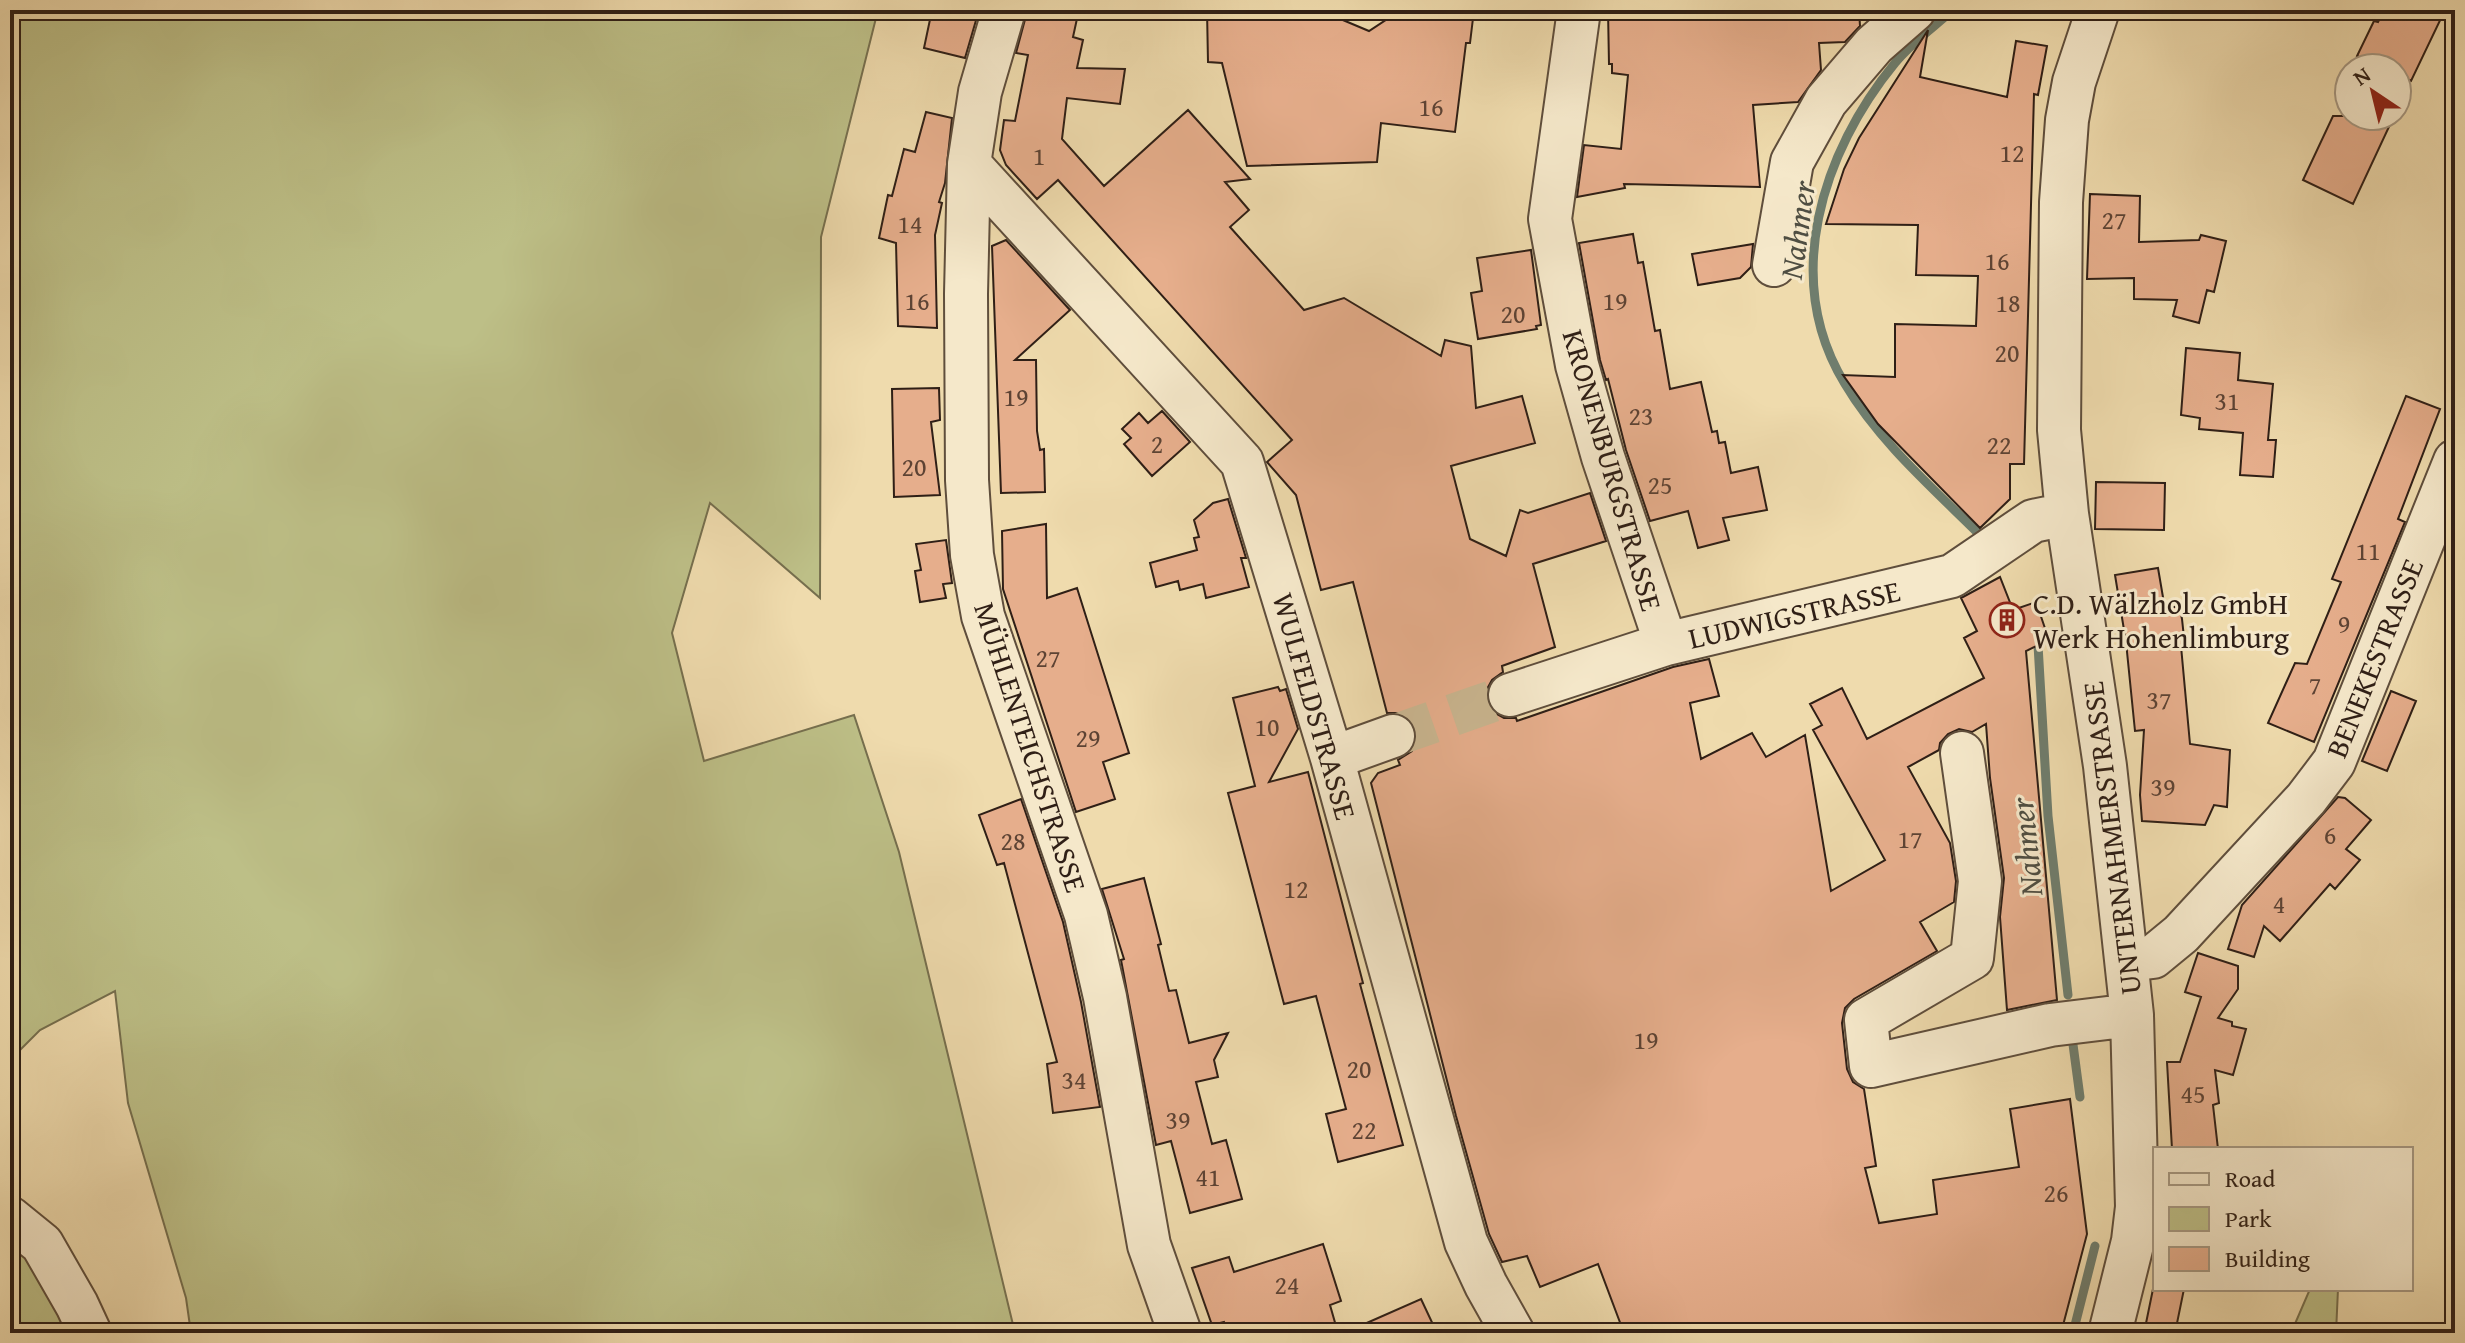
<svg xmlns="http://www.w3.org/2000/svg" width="2465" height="1343" font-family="'Gentium Book Plus',serif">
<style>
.green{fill:#bdbf87;stroke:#766f4e;stroke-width:2}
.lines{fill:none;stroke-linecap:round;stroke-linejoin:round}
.stream{stroke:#6f7d6d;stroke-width:9}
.building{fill:#e6ae8c;stroke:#2f1f16;stroke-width:2}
.minor-tunnel{stroke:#c9b58f;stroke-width:42;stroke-dasharray:42 21;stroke-linecap:butt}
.minor-casing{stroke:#5f4e3c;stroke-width:46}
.minor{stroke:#f5e8ca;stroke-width:42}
.labels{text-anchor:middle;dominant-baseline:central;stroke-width:6;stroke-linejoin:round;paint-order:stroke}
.number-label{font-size:26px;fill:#5d4334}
.street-label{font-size:30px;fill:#2f1f16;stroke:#f5e8ca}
.poi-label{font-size:30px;fill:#2f1f16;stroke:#f5e8ca;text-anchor:start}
.water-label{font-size:32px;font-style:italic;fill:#4f4e42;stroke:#f5e8ca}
</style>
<rect width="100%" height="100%" fill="#efdbad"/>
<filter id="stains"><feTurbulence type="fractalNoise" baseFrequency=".0025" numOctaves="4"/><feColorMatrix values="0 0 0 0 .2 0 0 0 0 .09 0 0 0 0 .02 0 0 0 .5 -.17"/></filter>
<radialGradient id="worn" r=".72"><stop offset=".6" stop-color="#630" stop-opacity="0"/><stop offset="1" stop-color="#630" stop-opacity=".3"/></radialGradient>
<path class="green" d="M10,10H878L821,237L820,598L710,503L672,633L704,761L854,715L899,852L1015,1333H191L186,1298L128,1103L115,991L40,1030L10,1060Z
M10,1222L80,1333H10Z
M2310,1289H2338L2336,1333H2291Z"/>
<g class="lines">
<path class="stream" d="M1953,10C1934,27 1911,43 1895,63C1822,152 1781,279 1845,384C1880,443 1935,490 1983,538
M2038,645L2048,816L2068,995
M2072,1037L2080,1097
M2073,1333L2095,1246"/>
</g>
<path class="building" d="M932,10H979L965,58L924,48Z
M1046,10L1078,14L1073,37L1083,40L1077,68L1125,69L1120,104L1067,98L1062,139L1104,186L1188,110L1250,179L1225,182L1249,210L1230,227L1304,310L1344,298L1441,356L1445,340L1471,346L1476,408L1522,396L1535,443L1451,466L1470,539L1506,556L1520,510L1528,513L1590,493L1606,541L1533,564L1555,647L1502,666L1503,672L1492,680L1486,691L1488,703L1495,713L1504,718H1516L1517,721L1673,667L1709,659L1719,696L1690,703L1701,759L1752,733L1766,757L1805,735L1831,891L1885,860L1813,730L1822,725L1810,704L1842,688L1867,739L1984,678L1964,638L1977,631L1961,598L2000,577L2013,610L2036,602L2049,640L2026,651L2057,1000L2007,1010L2000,917L2004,878L1990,778L1986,724L1972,732L1959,729L1948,734L1940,743L1939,750L1908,767L1950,843L1956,881L1954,902L1920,922L1937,951L1854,999L1845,1008L1842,1023L1847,1069L1853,1082L1864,1089L1876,1166L1865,1168L1879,1223L1937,1214L1933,1180L2019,1167L2010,1109L2070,1099L2087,1234L2061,1333H1624L1598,1264L1540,1287L1527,1256L1502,1262L1489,1234L1456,1116L1371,783L1378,773L1400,765L1398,760L1412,751L1417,739L1415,727L1408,717L1398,713H1387L1353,582L1321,590L1296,495L1267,462L1292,440L1058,180L1037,199L1006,165L1000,150L1004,120L1015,121L1028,55L1016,53L1027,12L1045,16Z
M1207,10H1280L1331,15L1369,31L1401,10H1474L1470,43H1466L1455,132L1381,123L1377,162L1247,166L1222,63L1208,62Z
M1608,10H1859L1860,26L1845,42L1819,43L1821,70L1798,102L1753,105L1760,187L1624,184L1625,188L1577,197L1584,145L1621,149L1628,75L1612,73V64H1609Z
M2384,10H2445L2411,81L2397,74V68H2384L2357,56L2374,21L2378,22Z
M1928,30L1920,77L2007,97L2016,41L2047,46L2038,95L2034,94L2024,464H2010V499L1980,528L1878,424L1843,375L1895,377V324L1976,326L1978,276L1916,275L1918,225L1826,224L1844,169L1859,138Z
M926,112L952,118L945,183L939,202L942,203L935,235L937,328L898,326L896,243L879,238L888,195L892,196L904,149L915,152Z
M2333,116H2394L2353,204L2303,180Z
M2090,194L2140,196L2139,242L2199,240L2201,235L2226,241L2214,292L2207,290L2199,323L2173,316L2177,300L2134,299V278L2087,279Z
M1633,234L1638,263L1643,262L1655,331L1660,330L1670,389L1701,382L1712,432L1717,431L1719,443L1725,442L1731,473L1758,467L1767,510L1723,518L1729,540L1698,548L1688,511L1650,521L1626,450L1608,379L1606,380L1600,360L1579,243Z
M1006,240L1070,310L1015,360H1036L1037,431L1040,450L1044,449L1045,492L1001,493L992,246Z
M1753,244L1751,267L1740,278L1698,285L1692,254Z
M1531,250L1541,325L1536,326L1537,329L1478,339L1471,293L1482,291L1477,258Z
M2186,348L2240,353L2238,380L2273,384L2268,440H2276L2273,477L2240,475L2243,433L2199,429L2200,418L2181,415Z
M939,388L940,420L931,422L940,495L894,497L892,389Z
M2406,396L2440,409L2398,519L2405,522L2314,742L2268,723L2295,663L2307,664L2341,582L2332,579Z
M1162,411L1190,442L1152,476L1124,444L1131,438L1122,429L1139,413L1148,423Z
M2096,482L2165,483L2164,530L2095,529Z
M1228,499L1246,558H1241L1249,587L1206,598L1203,584L1180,590L1178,581L1156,587L1150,563L1197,550L1194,538L1199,537L1194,520L1213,503Z
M1046,524L1047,598L1077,588L1129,753L1103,762L1115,799L1076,812L1003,589L1002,531Z
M946,540L952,583L943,584L946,598L920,602L915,571L921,570L916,544Z
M2158,568L2165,609L2179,606L2182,619L2185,647L2181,646L2190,744L2230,750L2227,807L2214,805L2205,825L2142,821L2140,795L2144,730L2135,731L2126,642L2115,575Z
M1278,687L1280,691L1286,689L1298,729L1269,782L1308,772L1363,983L1360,984L1403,1145L1338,1162L1326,1114L1346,1109L1316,996L1284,1004L1228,793L1255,786L1233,698Z
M2391,691L2416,701L2387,771L2362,761Z
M2338,797L2345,798L2371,820L2346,849L2360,860L2335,889L2330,884L2280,941L2264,926L2254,957L2228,949L2242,905Z
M1021,799L1063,922L1081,1002L1100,1107L1053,1113L1047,1064L1057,1062L1004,863L997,865L979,815Z
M1144,878L1161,944L1158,945L1169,991L1176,990L1189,1043L1228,1033L1214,1060L1218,1077L1196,1082L1212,1144L1226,1140L1242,1199L1190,1213L1171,1141L1156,1145L1121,960L1124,959L1102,889Z
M2198,953L2238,966V989L2218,1018L2232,1022V1026L2246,1029L2233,1075L2215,1070L2219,1103L2213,1105L2218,1149H2172L2167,1062H2180L2201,997L2185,992Z
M1323,1244L1341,1301L1330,1305L1338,1333H1265L1263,1326L1240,1333H1228L1224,1322L1212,1325L1192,1268L1229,1257L1234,1272Z
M2153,1289H2184L2175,1333H2144Z
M1421,1299L1437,1333H1344Z"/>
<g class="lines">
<path class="minor-tunnel" d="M1393,736L1510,695"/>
<g class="minor-casing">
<path id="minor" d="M1004,10L980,92L969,164L966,294L967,480L972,555L983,616L1086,915L1105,997L1149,1245L1180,1333
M1579,10L1550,219L1577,365L1603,457L1666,644
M2098,10L2074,82L2067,120L2061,202L2059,430L2067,514L2105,766L2132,1015L2137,1207L2133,1241L2110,1333
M969,164L1242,462L1332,758L1466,1242L1486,1285L1513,1333
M1774,265L1792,162L1826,101L1874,45L1914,10
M1510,695L1666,644L1952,576L2033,521L2067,514
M1962,753L1980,881L1972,958L1866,1020L1871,1066L2050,1025L2132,1015
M1332,758L1393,736
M2127,960L2153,957L2181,934L2306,799L2334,762L2455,461
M10,1218L42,1244L77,1305L90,1333"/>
</g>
<use href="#minor" class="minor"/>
</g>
<defs>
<g id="building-ring" transform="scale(1.8)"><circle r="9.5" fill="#f5e8ca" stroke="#8f2418" stroke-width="1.5"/><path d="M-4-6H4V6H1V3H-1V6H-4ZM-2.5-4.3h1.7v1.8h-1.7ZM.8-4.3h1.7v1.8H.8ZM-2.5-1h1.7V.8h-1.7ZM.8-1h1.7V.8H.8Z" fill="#8f2418"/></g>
</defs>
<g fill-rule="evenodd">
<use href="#building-ring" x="2007" y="620"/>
</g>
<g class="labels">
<g class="number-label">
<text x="1431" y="106">16</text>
<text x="2012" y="152">12</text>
<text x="1039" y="155">1</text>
<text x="2114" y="219">27</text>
<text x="910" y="223">14</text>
<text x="1997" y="260">16</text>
<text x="917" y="300">16</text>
<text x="1615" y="300">19</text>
<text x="2008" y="302">18</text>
<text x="1513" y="313">20</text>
<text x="2007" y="352">20</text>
<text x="1016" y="396">19</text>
<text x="2227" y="400">31</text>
<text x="1641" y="415">23</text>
<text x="1157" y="443">2</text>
<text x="1999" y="444">22</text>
<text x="914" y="466">20</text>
<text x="1660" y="484">25</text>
<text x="2368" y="550">11</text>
<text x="2344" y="623">9</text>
<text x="1048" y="657">27</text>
<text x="2315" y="684">7</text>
<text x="2159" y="699">37</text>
<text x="1267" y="726">10</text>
<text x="1088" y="737">29</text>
<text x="2163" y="786">39</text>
<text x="2330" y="834">6</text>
<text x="1910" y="838">17</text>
<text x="1013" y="840">28</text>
<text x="1296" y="888">12</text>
<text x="2279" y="903">4</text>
<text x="1646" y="1039">19</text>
<text x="1359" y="1068">20</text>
<text x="1074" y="1079">34</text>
<text x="2193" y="1093">45</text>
<text x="1178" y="1119">39</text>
<text x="1364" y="1129">22</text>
<text x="1208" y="1176">41</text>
<text x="2056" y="1192">26</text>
<text x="1287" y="1284">24</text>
</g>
<g class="street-label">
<text transform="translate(1613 470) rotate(74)">KRONENBURGSTRASSE</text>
<text transform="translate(1794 614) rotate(-13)">LUDWIGSTRASSE</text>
<text transform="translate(2374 658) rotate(-68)">BENEKESTRASSE</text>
<text transform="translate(1315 706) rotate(74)">WULFELDSTRASSE</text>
<text transform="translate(1031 747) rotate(72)">MÜHLENTEICHSTRASSE</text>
<text transform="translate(2111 838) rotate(-97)">UNTERNAHMERSTRASSE</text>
</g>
<g class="poi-label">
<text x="2033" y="603">C.D. Wälzholz GmbH<tspan x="2033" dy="34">Werk Hohenlimburg</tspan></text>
</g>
<g class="water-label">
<text transform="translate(1797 230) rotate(-82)">Nahmer</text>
<text transform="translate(2026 847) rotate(-96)">Nahmer</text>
</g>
</g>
<rect width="2465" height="1343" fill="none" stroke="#efdbad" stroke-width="40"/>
<rect x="12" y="12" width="2441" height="1319" fill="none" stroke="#2f1f16" stroke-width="4"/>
<rect x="20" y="20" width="2425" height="1303" fill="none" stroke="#2f1f16" stroke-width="2"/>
<rect x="2153" y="1147" width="260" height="144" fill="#f5e8ca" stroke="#a69882" stroke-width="2"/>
<rect x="2169" y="1173" width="40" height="12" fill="#f5e8ca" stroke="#a69882" stroke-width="2"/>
<text x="2225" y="1187" font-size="24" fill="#2f1f16">Road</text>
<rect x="2169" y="1207" width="40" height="24" fill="#bdbf87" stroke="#a69882" stroke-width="2"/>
<text x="2225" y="1227" font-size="24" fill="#2f1f16">Park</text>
<rect x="2169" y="1247" width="40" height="24" fill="#e6ae8c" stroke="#a69882" stroke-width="2"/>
<text x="2225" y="1267" font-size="24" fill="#2f1f16">Building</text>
<g transform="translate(2373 92) rotate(325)"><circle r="38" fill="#f5e8ca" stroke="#a69882" stroke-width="2"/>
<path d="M0-6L14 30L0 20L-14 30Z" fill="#8f2418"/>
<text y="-12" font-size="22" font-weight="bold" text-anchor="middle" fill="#2f1f16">N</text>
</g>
<rect width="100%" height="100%" filter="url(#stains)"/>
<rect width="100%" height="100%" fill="url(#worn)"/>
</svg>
